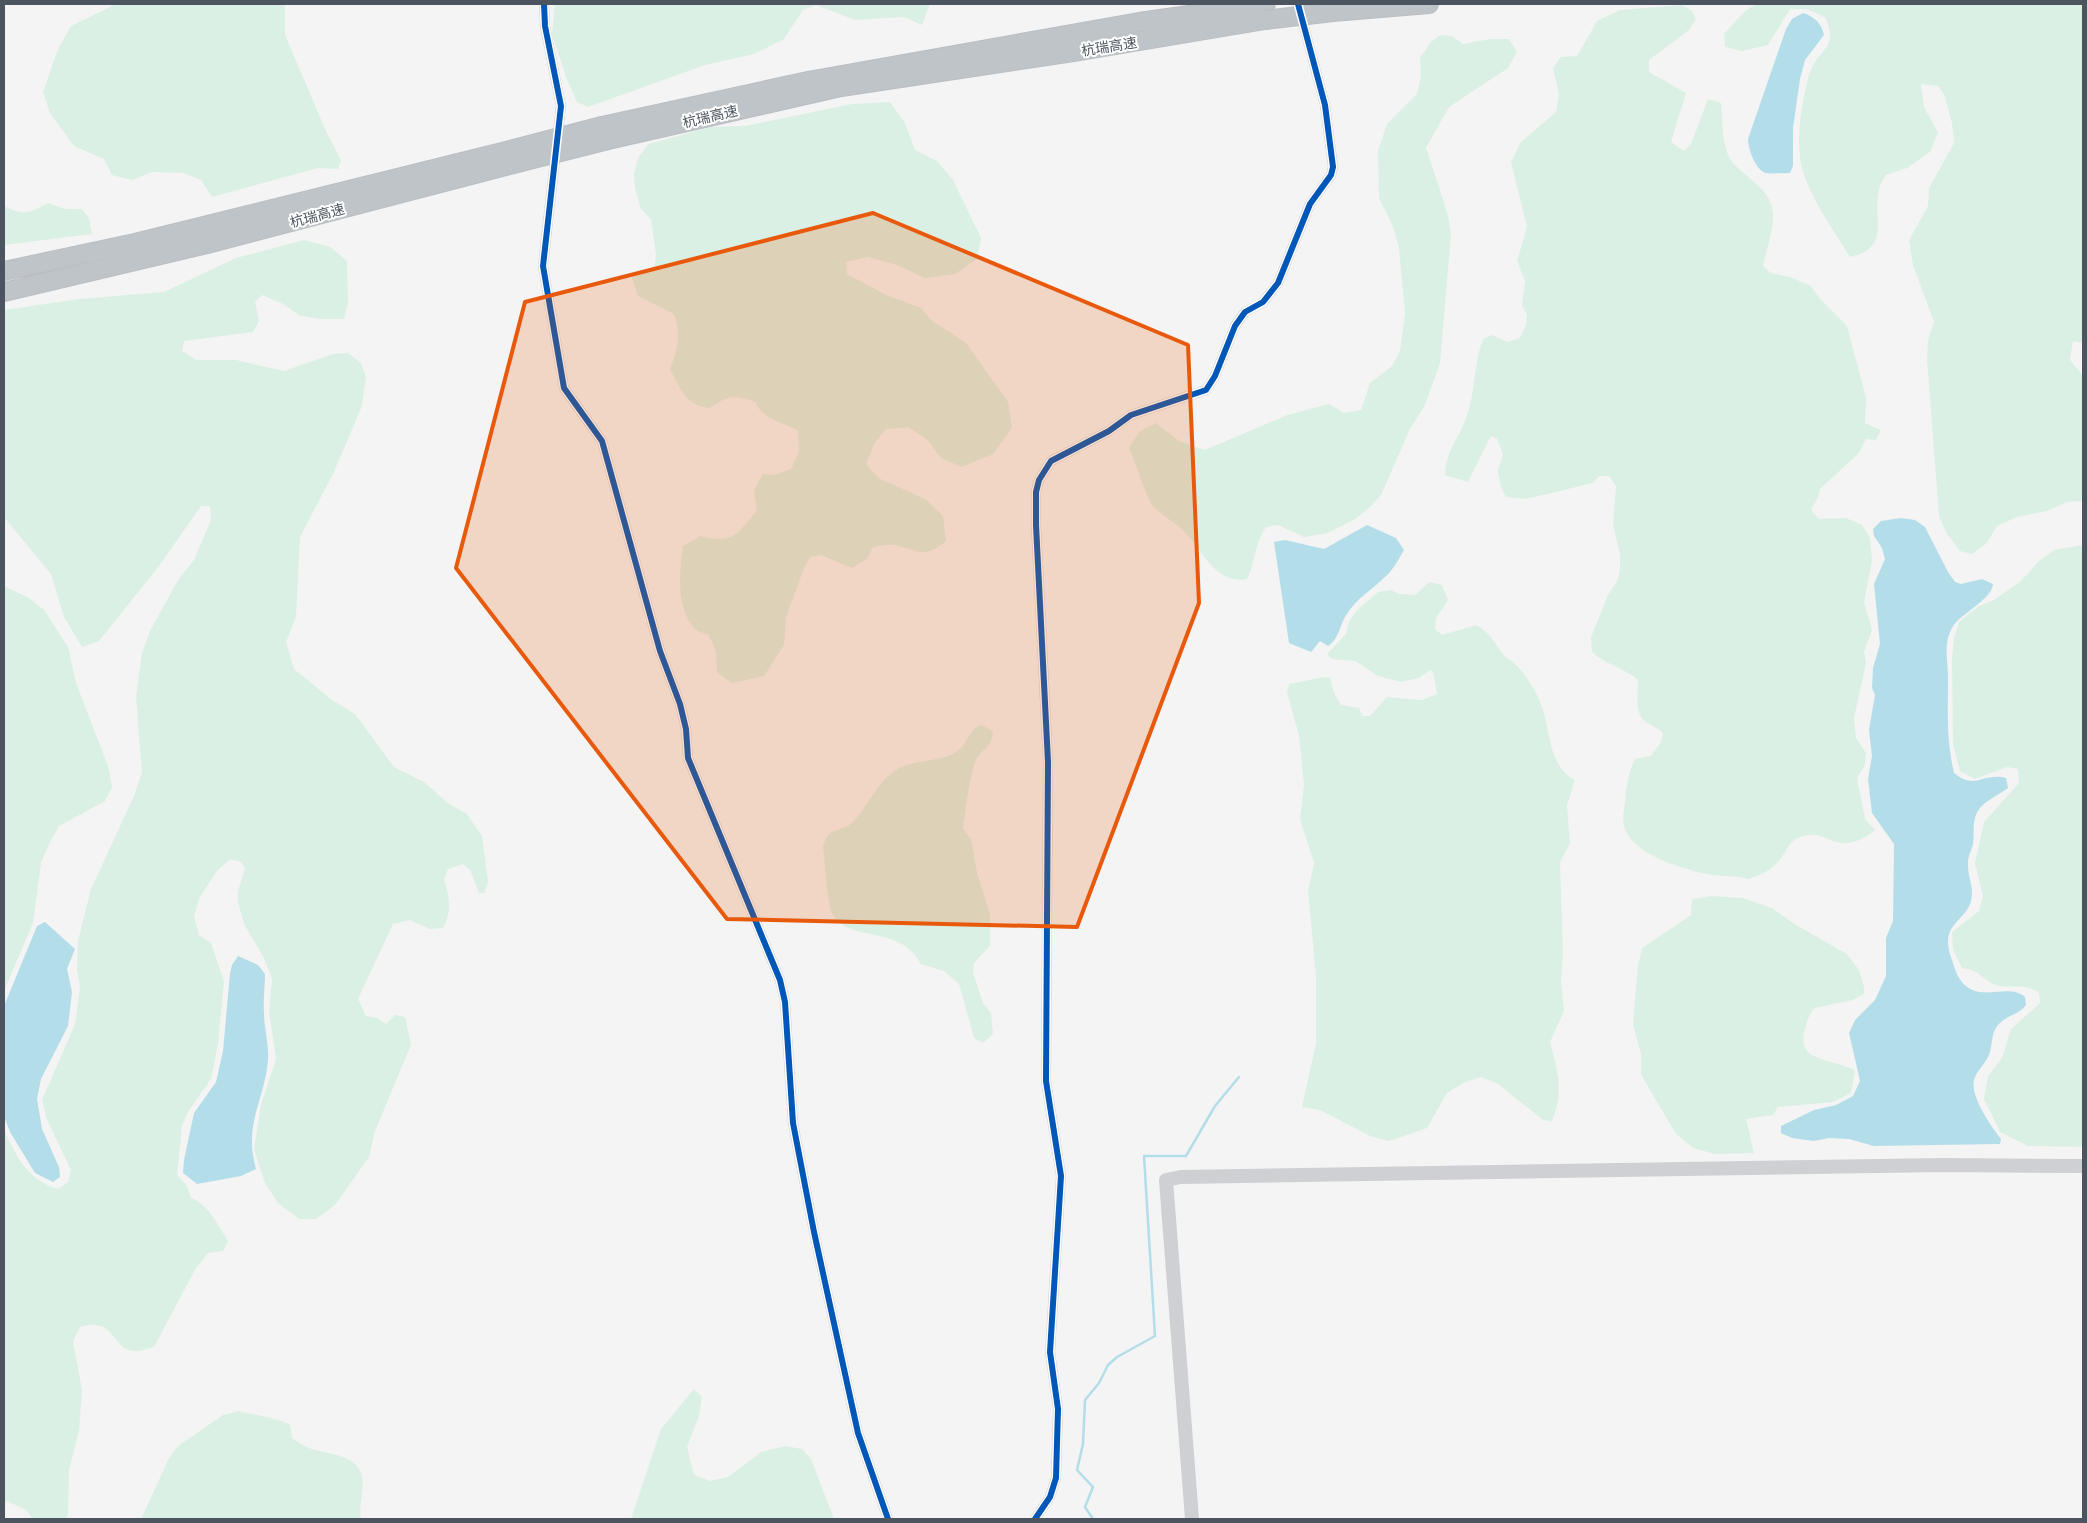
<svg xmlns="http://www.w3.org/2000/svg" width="2087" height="1523" font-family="'Golos Text','Noto Sans SC',sans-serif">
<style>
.green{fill:#dbf0e4}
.water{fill:#b4ddea}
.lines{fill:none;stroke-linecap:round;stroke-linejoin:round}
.stream{stroke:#b4ddea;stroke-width:2.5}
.highway-casing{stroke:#babec2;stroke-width:20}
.street{stroke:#cecfd1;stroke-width:10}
.secondary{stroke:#ced0d3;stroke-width:14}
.highway{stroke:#bfc4c8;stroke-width:18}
.highway-bridge-casing{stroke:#babec2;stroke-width:20;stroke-linecap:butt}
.highway-bridge{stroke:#bfc4c8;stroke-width:18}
.cycleway-casing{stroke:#fff;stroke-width:9}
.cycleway{stroke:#0057b8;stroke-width:6}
.marked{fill:#e8590c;fill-opacity:0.2;stroke:#e8590c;stroke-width:4;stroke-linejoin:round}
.labels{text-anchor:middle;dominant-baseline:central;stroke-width:4;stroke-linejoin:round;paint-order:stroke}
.street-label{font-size:14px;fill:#4c555f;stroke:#fff}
</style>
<rect width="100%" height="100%" fill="#f4f4f4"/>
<path class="green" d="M116,4H285V35L326,131L341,160L338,169L318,168L212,197L201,180L183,173L152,172L132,180L112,175L104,159L74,146L50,113L43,92L58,49L71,26Z
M555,4H930L922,25L904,17L855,20L816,5L803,10L784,39L754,54L705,65L588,107L577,102L567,80L552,34Z
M1756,4H2083V343L2073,341L2070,360L2083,376V501L2067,502L2047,511L2017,517L1997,526L1986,544L1972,554L1960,551L1947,534L1939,516L1927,359L1928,340L1934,322L1913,265L1909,240L1928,206L1929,188L1954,143L1952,123L1944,94L1938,86L1921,84L1924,107L1938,133L1930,152L1907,168L1886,175C1884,179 1880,184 1879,189C1872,217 1892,248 1850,257C1833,229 1804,190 1800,158C1797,130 1802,102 1809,75C1817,48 1840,50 1825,17L1806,9H1790L1768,45L1742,51L1725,47L1724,34L1744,12Z
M1682,5L1692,11L1696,19L1689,30L1649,60V72L1686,93L1671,142L1684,151L1691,144L1708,99L1721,103C1723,121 1721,148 1733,163C1746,178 1772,190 1773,213C1774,228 1766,252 1763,266L1771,273L1790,277L1811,286L1820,299L1847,326L1866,398L1865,423L1881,430L1876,440L1866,439L1859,453L1820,489L1818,497L1811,510L1819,519L1846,518L1862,525L1870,538L1872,560L1864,603L1872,630L1864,652L1866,663L1854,718L1856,738L1866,753L1865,765L1857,778L1865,819L1875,830C1866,838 1850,846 1837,842C1823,839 1820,832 1804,836C1788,839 1787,852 1778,862C1770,871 1760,875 1749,879C1735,875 1722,877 1707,874C1682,869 1631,854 1624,826C1622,820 1624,810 1625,803C1626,787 1628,774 1635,759L1651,756L1661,742L1663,733C1658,728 1652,726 1646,722C1634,715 1638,692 1638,680C1624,668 1605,664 1592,652L1591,637L1608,595L1618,579L1620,567V555L1613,524L1616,486L1609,476H1599L1593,483L1526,499L1506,497L1501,487L1498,471L1503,454L1497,439L1491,436L1468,482L1445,475C1446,450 1458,440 1466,418C1476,393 1473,364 1483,339L1492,335L1508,342L1520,338L1526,325L1527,315L1522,305L1525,281L1517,261L1527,227L1511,162L1521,142L1556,112L1559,94L1553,68L1561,57L1577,56L1597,21L1620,10Z
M1440,35L1451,36L1463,44L1490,39H1509L1517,52L1508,68L1449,107L1426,148L1448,215L1451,235L1440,363L1425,405L1410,429L1381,495L1371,506L1355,519L1328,533L1304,537L1278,525L1266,527C1254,544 1256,561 1247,579C1214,585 1202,548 1182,529C1173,521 1160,514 1152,505C1147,498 1134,459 1129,448L1139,432L1156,423L1179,441L1205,450L1287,415L1329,404L1344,413L1361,410L1370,383L1392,366L1400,351L1405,313L1399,248L1392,224L1379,198L1378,151L1387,124L1417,94L1421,76L1420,58L1430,43Z
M890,102L905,123L915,150L937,161L953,180L981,238L977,259L955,274L925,278L897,265L868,257L846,262L847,274L886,295L921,308L931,320L966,343L1008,402L1012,428L993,454L962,467L941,458L928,440L908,427L886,429L874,444L866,464L878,478L925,499L943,516L946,541C923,560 919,550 894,545C888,544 880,546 873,547L867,559L852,568L821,555L810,557L804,568L786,617L784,645L764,676L732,683L717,672L716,652L709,635C705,633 698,632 695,629C676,610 679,571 683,546L700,536C734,544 736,535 757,511L754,490L763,474L775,475L791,469L799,452L798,431C781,420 765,422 755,402C736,395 727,395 710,408C686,406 680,388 670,369C678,350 681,334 674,314L638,296L632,278L655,265L656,254L651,219L641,209L635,189L634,174L638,158L648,144L711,127L745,126L852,104Z
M48,203L65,209H82L89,218L92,234L4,245V206C23,216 30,213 48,203Z
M304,240L330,247L347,261L348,303L344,319H321L301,316L283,304L262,295L255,302L259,321L253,332L184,341L182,351L196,360H236L284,371L333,354L348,353L361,363L366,377L362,406L333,474L300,537L296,617L286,642L294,669L332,700L355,714L394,767L424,782L449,804L467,814L482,836L488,882L484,893H479L470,870L463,864L448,869L444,879C450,898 452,911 443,928L430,929L410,920L393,924L358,999L366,1016L378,1018L386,1024L395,1015L405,1017L411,1045L375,1131L369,1157L335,1205L316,1219H299L278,1203L265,1183L254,1149L261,1104L276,1059L269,1012L272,979L264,958L244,924L238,902V891L245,869L241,862L230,859L217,871L200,897L194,916L199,935L211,943L224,981L218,1044L211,1079L188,1112L182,1126L177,1175L187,1186L191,1198C209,1205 218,1225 228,1241L223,1251L208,1253L196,1268L154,1347C148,1348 140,1352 134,1351C111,1350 117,1317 80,1327L73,1341L82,1390L79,1430L69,1470L68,1515L66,1519H33L26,1510L7,1501L4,1503V1130C17,1157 27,1180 58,1189L68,1182L71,1170L47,1120L42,1100L75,1024L80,987L77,970L78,941L91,889L134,796L142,772L136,696L142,653L150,631L178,580L194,560L211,520L210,506H201L159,566L99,641L82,647L64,617L51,574L4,517V310L79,299L164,292L236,258Z
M2083,545V1147L2028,1146L2000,1132L1984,1099L1988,1076L2002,1058L2011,1029L2040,1003L2039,993C2021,980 2008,991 1993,984C1980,977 1979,970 1962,968L1953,950L1952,932L1979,911L1983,896L1975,863L1984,822L2019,783L2018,769L2007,767L1975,779L1960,771L1953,745L1952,659L1954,638L1959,622L1979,606L1994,600L2021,581L2039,561L2054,550Z
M1429,582L1442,585L1448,600L1436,618L1435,629L1442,635L1476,625C1493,635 1492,641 1504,655C1506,658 1510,659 1513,662C1525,672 1539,695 1543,710C1551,736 1549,766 1575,780L1567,805L1570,843L1560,862L1563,955L1561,981L1564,1011L1550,1042C1558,1073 1564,1091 1552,1121L1543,1120L1498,1084L1481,1077L1465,1082L1447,1093L1427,1128L1389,1141L1370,1136L1320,1110L1302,1107L1316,1043V976L1308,891L1314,863L1300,819L1304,785L1299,735L1287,693L1289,684L1324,677L1330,678L1334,693L1341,705L1359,708L1363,716H1370L1387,697L1422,700L1437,694L1433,672L1430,670L1419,678L1401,682L1378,676L1355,661L1332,659L1327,654L1346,634L1349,621L1357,610L1378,592L1391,590L1399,594L1415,595Z
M4,586L29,598L44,610L68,647L76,683L108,766L112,787L105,801L59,826L49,844L41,863L33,923L4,991Z
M981,725L993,731C992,749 983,747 976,760C971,769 964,818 963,829L971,839L977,873L990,915V946L974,963L973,972L983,1003L991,1013L993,1034L983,1043L974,1038L959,984L944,971L921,964C900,924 849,943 833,915C827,906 825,860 823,847C829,824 841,834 853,822C869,805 881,774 904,766C922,759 943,762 959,750C968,743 969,729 981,725Z
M1712,896L1743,898L1772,908L1796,925L1847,954L1859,970L1864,987V994L1853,1000L1814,1008C1806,1020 1795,1048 1814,1056C1827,1062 1842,1064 1855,1070L1851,1093L1833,1102L1778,1107L1773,1115L1746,1119L1754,1153L1715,1154L1693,1148L1676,1134L1650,1090L1641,1074V1054L1633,1025L1638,966L1642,948L1691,915L1692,899Z
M694,1389L702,1397L699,1416L687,1447L694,1475L710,1481L728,1477L761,1452L785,1446L802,1449L811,1459L834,1519H631L661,1429Z
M238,1411C253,1415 279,1418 290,1425L292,1438C298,1442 303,1446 309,1448C327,1455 356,1453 362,1476C365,1487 358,1506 361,1519H141L169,1458L178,1446L223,1415Z"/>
<path class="water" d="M1803,13C1814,16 1822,24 1824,35L1805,60L1800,79L1793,128V166L1790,173C1782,173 1773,174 1766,173C1755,170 1748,148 1748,139L1786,29L1792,19Z
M1901,518L1915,520L1925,527L1948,572L1955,582L1961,584L1982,579L1993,584C1992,600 1959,614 1952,628C1943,644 1948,661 1948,678C1948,714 1946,737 1954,773C1976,791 1982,772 2006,778L2008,788C2000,794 1987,800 1980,808C1971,819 1975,831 1973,844C1971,852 1967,858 1968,866C1968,875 1972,884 1972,893C1972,922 1938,920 1951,957C1954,966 1956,975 1962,982C1980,1004 2008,982 2025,997L2026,1005C2019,1014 2009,1015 2001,1022C1989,1032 1994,1046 1988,1057C1984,1065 1976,1072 1974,1080C1970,1096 1991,1126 2001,1139L2000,1144L1874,1146L1849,1139L1829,1138L1814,1141L1792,1138L1781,1133V1126L1814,1110L1836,1105L1853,1096L1860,1081L1849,1033L1855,1020L1875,1000L1886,976V938L1893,921L1894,844L1872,813L1868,779L1872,756L1869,730L1875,695L1872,688L1873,668L1880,644L1874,584L1885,559L1882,548L1874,536L1873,529L1881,521Z
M1367,525L1396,538L1404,550C1399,558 1394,569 1386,576C1372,590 1355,599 1345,617C1339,628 1339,638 1328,646L1320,641L1311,652L1289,643L1274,542L1285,540L1324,549Z
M45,922L75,949L67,969L72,992L68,1026L41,1079L37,1099L42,1129L59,1167L60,1177L53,1182L35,1173L10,1132L4,1116V1006L37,926Z
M238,956L258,965L265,974C265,987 263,1000 264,1013C264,1028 269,1043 268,1059C265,1101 243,1123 256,1169L241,1176L197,1184L183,1173L184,1160L194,1113L216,1082L223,1051L230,973L232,965Z"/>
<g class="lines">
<path class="stream" d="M1093,1519L1085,1507L1093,1487L1077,1470L1083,1444L1085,1400L1099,1383L1108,1365L1117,1357L1155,1336L1144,1156H1186L1215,1106L1239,1077"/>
<g class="highway-casing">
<path id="highway" d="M1333,12L1429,4
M602,126L808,81L1139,22L1266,4
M608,140L841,87L1073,52L1265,20
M4,271L135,243L514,149
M4,292L207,244L521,162"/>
</g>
<path class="street" d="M544,4L545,26L561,106L543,266L564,388L602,441L660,651L680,704L686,729L688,758L780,980L785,1002L793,1123L814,1232L858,1433L888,1519
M1035,1519L1050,1497L1056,1478L1058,1409L1050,1352L1061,1176L1046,1081L1048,762L1036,525V492L1039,480L1051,461L1109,431L1131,415L1206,390L1215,376L1235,326L1245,312L1263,302L1278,283L1310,204L1331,175L1333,167L1325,105L1298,4"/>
<path class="secondary" d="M1192,1519L1166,1180L1181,1177L1942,1165L2083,1166"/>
<use href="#highway" class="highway"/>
<g class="highway-bridge-casing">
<path id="highway-bridge" d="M1265,20L1333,12
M514,149L602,126
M521,162L608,140"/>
</g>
<use href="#highway-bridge" class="highway-bridge"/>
<g class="cycleway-casing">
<path id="cycleway" d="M544,4L545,26L561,106L543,266L564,388L602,441L660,651L680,704L686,729L688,758L780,980L785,1002L793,1123L814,1232L858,1433L888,1519
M1035,1519L1050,1497L1056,1478L1058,1409L1050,1352L1061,1176L1046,1081L1048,762L1036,525V492L1039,480L1051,461L1109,431L1131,415L1206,390L1215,376L1235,326L1245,312L1263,302L1278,283L1310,204L1331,175L1333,167L1325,105L1298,4"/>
</g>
<use href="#cycleway" class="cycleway"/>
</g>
<path class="marked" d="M873,213L1188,345L1199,603L1077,927L727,919L456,568L525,302Z"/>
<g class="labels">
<g class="street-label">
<text transform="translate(1109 46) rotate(-9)">杭瑞高速</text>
<text transform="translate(710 116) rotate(-13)">杭瑞高速</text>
<text transform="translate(317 215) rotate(-15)">杭瑞高速</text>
</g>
</g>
<rect width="2087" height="1523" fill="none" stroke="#4c555f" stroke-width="10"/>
</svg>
